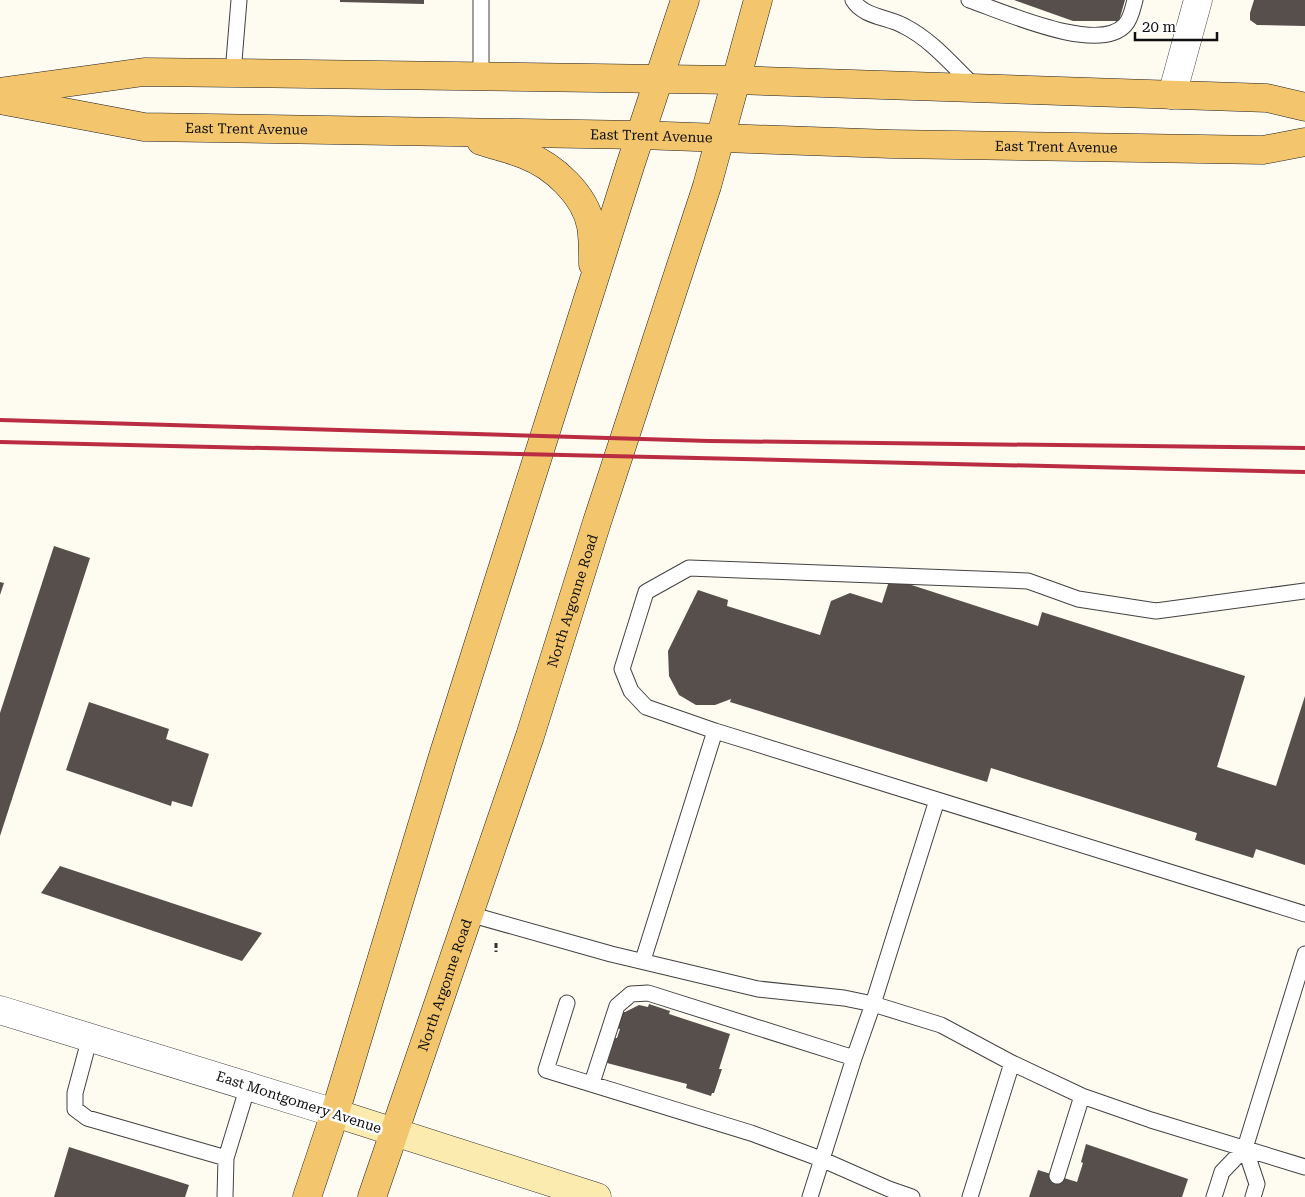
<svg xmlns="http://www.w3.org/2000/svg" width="1305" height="1197" font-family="'Roboto Serif',serif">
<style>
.building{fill:#574f4c}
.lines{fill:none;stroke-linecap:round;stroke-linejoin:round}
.lane-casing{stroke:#424242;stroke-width:17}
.street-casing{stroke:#424242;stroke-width:29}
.secondary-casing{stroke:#313131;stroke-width:29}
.primary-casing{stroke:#202020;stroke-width:29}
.path{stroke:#313131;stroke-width:3;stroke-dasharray:5 2.5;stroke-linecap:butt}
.lane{stroke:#fff;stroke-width:15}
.street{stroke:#fff;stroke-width:28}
.secondary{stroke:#fcebaf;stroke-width:28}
.primary{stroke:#f3c56d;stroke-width:28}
.rail{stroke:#ba2c41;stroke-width:4}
.labels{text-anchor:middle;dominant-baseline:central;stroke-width:5;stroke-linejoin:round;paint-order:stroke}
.street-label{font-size:14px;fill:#0f0f0f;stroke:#fff}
</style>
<rect width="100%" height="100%" fill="#fefbf1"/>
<path class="building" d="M340,0H424V4L340,2Z
M1014,0H1125L1119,21H1073Z
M1254,0H1305V26L1257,25L1250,20V13Z
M54,546L90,558L0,836V713Z
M890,578L1038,626L1042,612L1245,676L1217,767L1276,786L1305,696V865L1256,849L1253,858L1195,840L1197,833L991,768L987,782L730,702L731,699L715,705H696L679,695L669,676L668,651L698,590L728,600L727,606L820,635L831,601L850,593L882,603Z
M0,582L4,583L0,595Z
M89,702L169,729L166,739L209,754L192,807L172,801L171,806L66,770Z
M60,866L262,933L242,961L41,893Z
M649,1004L670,1011L669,1014L730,1034L719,1069H722L714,1093H712L711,1096L686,1088L687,1084L607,1063L615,1038H617L620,1029L617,1028L622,1012H625L639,1005L648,1007Z
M1086,1144L1188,1179L1182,1197H1029L1038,1170L1077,1182L1083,1163L1081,1162Z
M69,1147L189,1185L185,1197H54Z"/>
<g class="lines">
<g class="lane-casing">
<path id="lane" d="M853,0C863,17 888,17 904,26C932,40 953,66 975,87
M969,0C1002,11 1098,55 1125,25C1131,19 1133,7 1135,0
M233,73L239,0
M481,76V0
M715,731L1305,914
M469,914L611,954L758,989L844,998L873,1004L941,1025L1012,1063L1082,1096L1151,1120L1305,1167
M643,960L715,731L646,707L631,691L622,669L646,592L689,568L1028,581L1078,599L1156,611L1305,591
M567,1003L546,1070L751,1133L821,1159L889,1189L912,1197
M90,1037L75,1093V1109L87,1118L226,1158
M592,1083L617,1006L631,994L648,993L854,1058
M1245,1148L1257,1184L1253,1197
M1057,1176L1082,1096
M225,1197L226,1158L248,1086
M810,1197L854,1058L873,1004L937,800
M970,1197L1012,1063
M1214,1197L1222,1172L1245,1148L1305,954"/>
</g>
<g class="street-casing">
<path id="street" d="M1172,95L1198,0
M0,1010L335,1113"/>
</g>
<g class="secondary-casing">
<path id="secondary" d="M335,1113L597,1197"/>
</g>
<g class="primary-casing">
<g id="primary">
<path d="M0,92L144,72L233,73L735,80L1267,98L1305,107"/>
<path id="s1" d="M0,100L144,127L640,135L891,144L1263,150L1305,142"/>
<path d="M481,141C496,146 511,149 525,155C554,166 585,195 591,226C593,238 593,251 593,264"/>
<path d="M307,1197L335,1113L443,756L630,166L685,0"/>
<path id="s2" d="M372,1197L530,736L597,522L707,186L758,0"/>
</g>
</g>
<path class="path" d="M496,943V952"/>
<use href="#lane" class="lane"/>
<use href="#street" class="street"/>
<use href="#secondary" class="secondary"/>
<use href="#primary" class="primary"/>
<path class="rail" d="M0,420L709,441L1305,448
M0,442L1305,472"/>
</g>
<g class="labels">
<g class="street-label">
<text stroke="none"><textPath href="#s1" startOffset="249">East Trent Avenue</textPath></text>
<text stroke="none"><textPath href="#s1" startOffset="654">East Trent Avenue</textPath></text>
<text stroke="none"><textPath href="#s1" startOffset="1059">East Trent Avenue</textPath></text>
<text stroke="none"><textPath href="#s2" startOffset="629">North Argonne Road</textPath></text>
<text stroke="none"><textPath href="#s2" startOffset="224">North Argonne Road</textPath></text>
<text transform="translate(299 1102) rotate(18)">East Montgomery Avenue</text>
</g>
</g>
<path d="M1135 32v8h82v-8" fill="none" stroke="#0f0f0f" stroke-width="2.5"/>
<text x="1142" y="32" font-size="15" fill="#0f0f0f" stroke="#ffffff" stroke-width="4" paint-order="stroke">20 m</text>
</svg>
